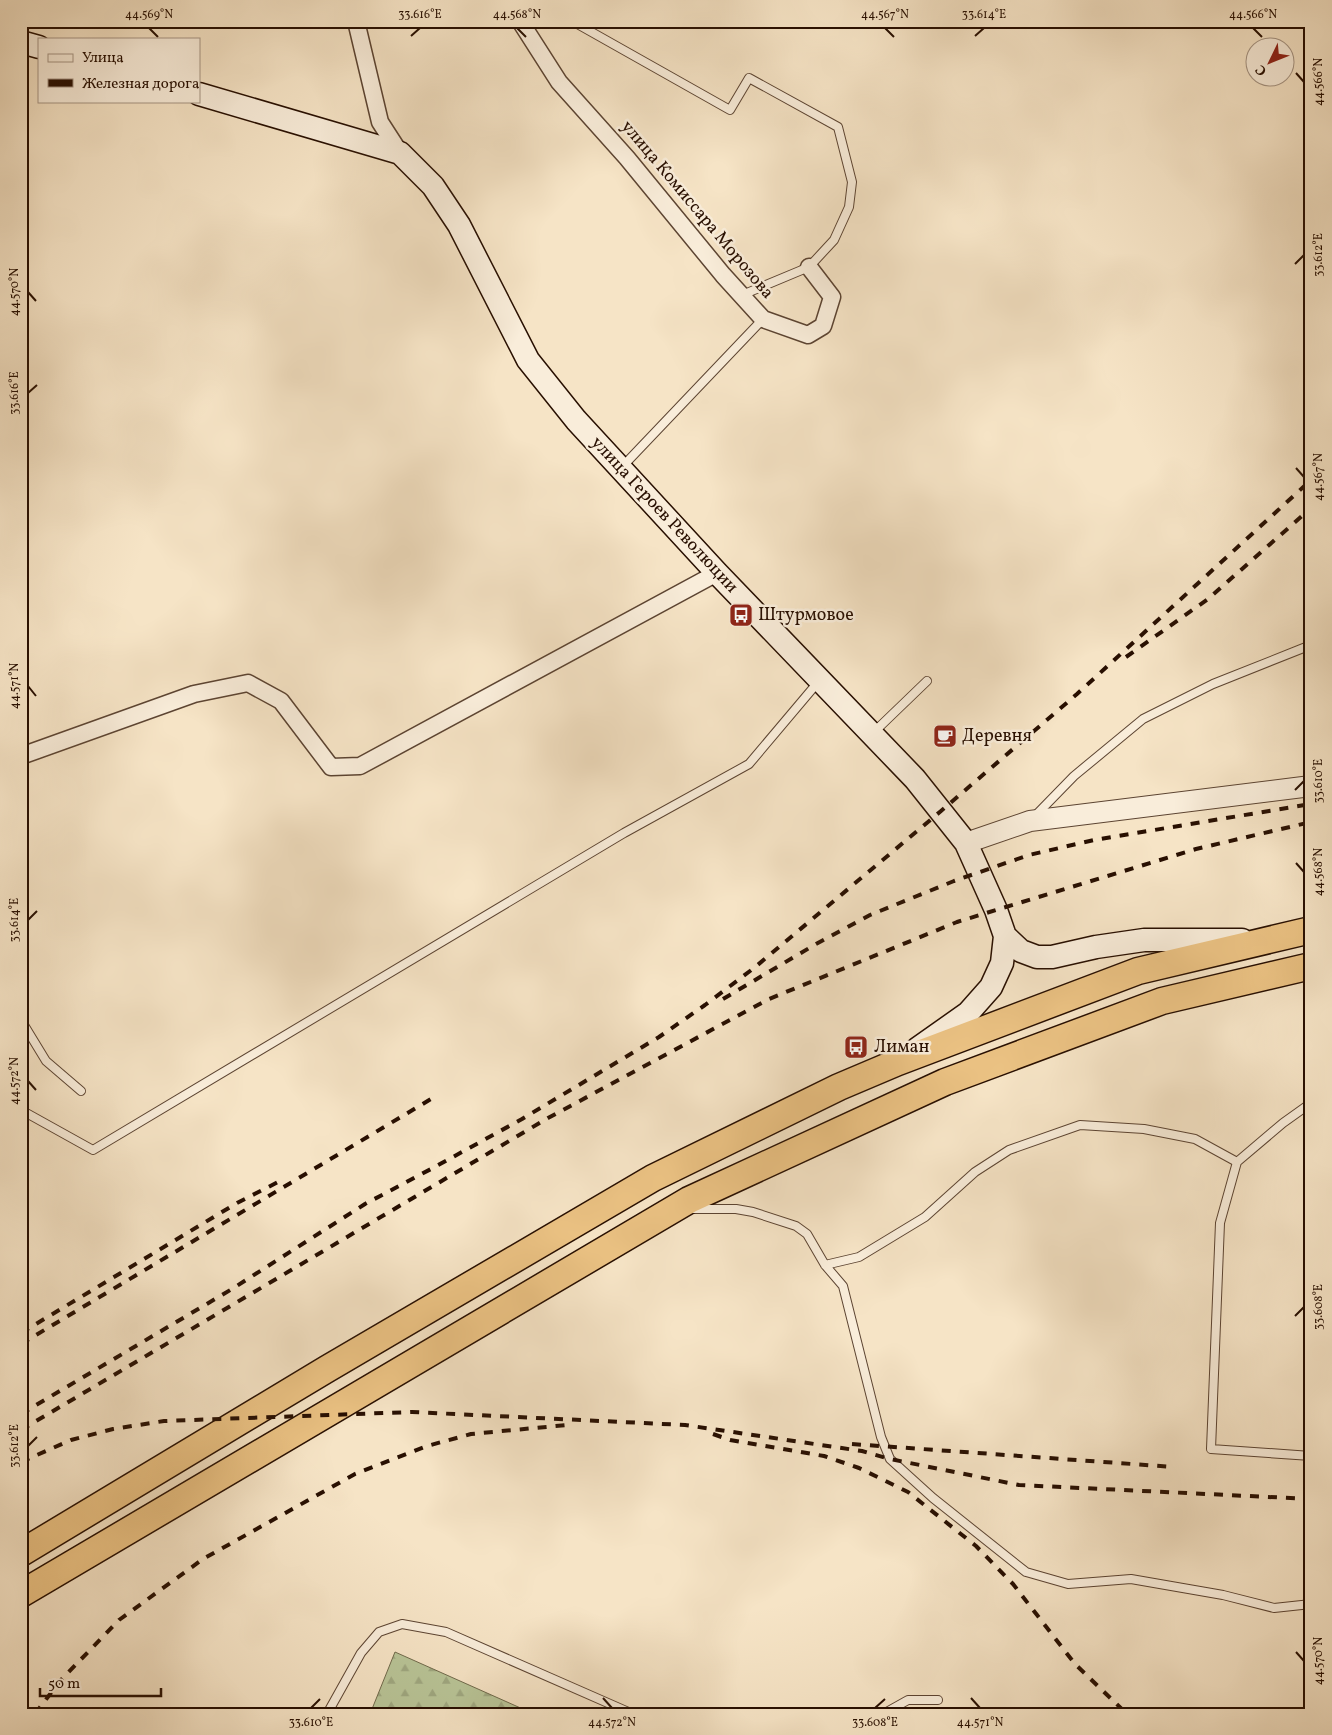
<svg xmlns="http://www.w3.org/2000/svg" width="1332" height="1735" font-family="Vollkorn,serif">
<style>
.forest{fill:url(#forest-firs);stroke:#706a4c}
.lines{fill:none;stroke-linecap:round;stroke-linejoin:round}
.service-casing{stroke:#5c4432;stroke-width:10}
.minor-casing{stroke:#5c4432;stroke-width:19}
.tertiary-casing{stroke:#5c4432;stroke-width:22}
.secondary-casing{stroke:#280f01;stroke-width:25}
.trunk-casing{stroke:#280f01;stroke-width:29}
.service{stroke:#f9edda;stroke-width:8}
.minor{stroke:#f9edda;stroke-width:16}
.tertiary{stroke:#f9edda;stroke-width:20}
.secondary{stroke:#f9edda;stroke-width:22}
.trunk{stroke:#ebc283;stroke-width:26}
.rail{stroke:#280f01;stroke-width:4;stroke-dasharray:9 9;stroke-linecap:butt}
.ticks{fill:none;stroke:#280f01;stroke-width:2}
.labels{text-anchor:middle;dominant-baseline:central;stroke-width:5;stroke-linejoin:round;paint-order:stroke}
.street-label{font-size:18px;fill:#280f01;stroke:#f9edda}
.poi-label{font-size:18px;fill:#280f01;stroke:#f9edda;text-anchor:start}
.neatline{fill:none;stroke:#280f01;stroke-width:2}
.ticks-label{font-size:12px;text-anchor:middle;fill:#280f01}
</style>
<defs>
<pattern id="forest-firs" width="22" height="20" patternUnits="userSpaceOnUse" patternTransform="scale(1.25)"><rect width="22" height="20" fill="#b9c598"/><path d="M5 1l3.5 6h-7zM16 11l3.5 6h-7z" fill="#9fa881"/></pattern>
</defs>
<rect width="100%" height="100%" fill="#f6e4c6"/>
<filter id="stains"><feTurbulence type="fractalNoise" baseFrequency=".004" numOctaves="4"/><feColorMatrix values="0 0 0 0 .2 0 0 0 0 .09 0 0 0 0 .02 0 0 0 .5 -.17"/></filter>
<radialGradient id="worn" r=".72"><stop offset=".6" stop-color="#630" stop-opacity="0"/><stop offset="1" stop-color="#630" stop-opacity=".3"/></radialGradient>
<path class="forest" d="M395,1652L534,1714H370Z"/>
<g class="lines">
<g class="service-casing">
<path id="service" d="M572,21L730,110L749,78L838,127L852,182L849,207L834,240L809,267L742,295
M623,466L763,319
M873,733L927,681
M1035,816L1074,776L1143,719L1213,684L1311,645
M21,1020L46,1061L81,1091
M21,1110L93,1150L624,833L749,764L819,681
M1237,1162L1283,1123L1311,1103
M692,1209H736L753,1212L796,1226L807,1234L825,1265L843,1286L881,1437L890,1459L933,1498L1026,1572L1068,1584L1131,1579L1223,1595L1274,1608L1311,1604
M825,1265L859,1257L925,1217L975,1172L1009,1150L1080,1125L1144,1129L1195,1139L1237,1162L1220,1223L1211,1449L1311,1456
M327,1714L361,1653L379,1632L402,1624L446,1632L633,1714
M883,1714L908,1700H938"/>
</g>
<g class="minor-casing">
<path id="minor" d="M356,21L380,122L400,153
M520,21L559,82L627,158L723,275L763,319L808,335L823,326L832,297L809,267
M21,756L194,694L248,683L281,701L331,767L360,766L717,573"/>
</g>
<g class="tertiary-casing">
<path id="tertiary" d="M966,843L1030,821L1311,786"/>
</g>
<g class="secondary-casing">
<path id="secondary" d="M21,42L39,47
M199,94L400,153L433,186L459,225L528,360L576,420L717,573L915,779L966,843L996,910L1005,936L1002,963L991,987L968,1013L917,1049
M1005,936L1021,951L1037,957H1052L1096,947L1144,940H1242"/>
</g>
<g class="trunk-casing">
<path id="trunk" d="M21,1553L327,1369L653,1178L839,1087L898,1062L1138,971L1311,930
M21,1594L689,1200L945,1082L1162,1001L1311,966"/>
</g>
<use href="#service" class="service"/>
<use href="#minor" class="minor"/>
<use href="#tertiary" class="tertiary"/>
<use href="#secondary" class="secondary"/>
<use href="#trunk" class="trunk"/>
<path class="rail" d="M1126,657L1208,599L1311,508
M723,999L816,944L870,915L954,881L1029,855L1094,840L1311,804
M21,1333L237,1203L282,1180
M21,1344L431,1099
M21,1414L232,1289L365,1204L431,1169L522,1119L659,1037L705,1005L754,968L941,811L1077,694L1311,480
M21,1430L548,1118L769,999L957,922L996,910L1196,849L1311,822
M713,1434L730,1440L824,1456L859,1468L908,1492L976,1546L1013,1584L1075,1664L1127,1714
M852,1444L1174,1467
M21,1462L71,1440L113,1429L164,1421L412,1412L685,1425L862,1451L890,1459L1019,1485L1311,1499
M35,1714L60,1681L119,1620L203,1559L355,1474L427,1446L471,1434L567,1425"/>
</g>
<path class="ticks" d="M149,28L158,37M517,28L526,37M885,28L894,37M1253,28L1262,37M411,36L420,28M975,36L984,28M1296,73L1304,82M1295,264L1304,255M28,292L36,301M28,393L37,385M1296,468L1304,477M28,686L36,696M1295,790L1304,781M1296,863L1304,872M28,920L37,911M28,1081L36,1090M1295,1316L1304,1307M28,1446L37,1437M1296,1652L1304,1661M603,1698L612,1708M971,1698L980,1708M311,1708L320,1699M875,1708L885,1699"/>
<defs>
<g id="bus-square" transform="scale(1.25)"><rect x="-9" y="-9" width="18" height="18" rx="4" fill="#8f2418" stroke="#f9edda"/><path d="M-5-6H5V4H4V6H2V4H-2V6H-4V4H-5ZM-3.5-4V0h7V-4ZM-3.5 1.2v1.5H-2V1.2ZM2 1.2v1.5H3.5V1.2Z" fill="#fff"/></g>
<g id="cafe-square" transform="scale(1.25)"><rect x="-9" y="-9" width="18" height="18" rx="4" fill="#8f2418" stroke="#f9edda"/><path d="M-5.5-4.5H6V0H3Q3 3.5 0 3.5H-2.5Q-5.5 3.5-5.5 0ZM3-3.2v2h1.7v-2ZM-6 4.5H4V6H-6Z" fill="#fff"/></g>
</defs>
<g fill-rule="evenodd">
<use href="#bus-square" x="741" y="615"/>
<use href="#cafe-square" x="945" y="736"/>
<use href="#bus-square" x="856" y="1047"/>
</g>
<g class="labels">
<g class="street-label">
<text transform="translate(697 210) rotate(50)">улица Комиссара Морозова</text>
<text transform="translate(664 515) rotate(47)">улица Героев Революции</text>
</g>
<g class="poi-label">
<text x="758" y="615">Штурмовое</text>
<text x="962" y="736">Деревня</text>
<text x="874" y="1047">Лиман</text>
</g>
</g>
<rect width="1332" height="1735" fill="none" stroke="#f6e4c6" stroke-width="55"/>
<rect x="38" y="38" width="162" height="65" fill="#f9edda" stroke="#a59483"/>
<rect x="48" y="54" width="25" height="8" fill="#f9edda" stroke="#a59483"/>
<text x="82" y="62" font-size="15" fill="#280f01">Улица</text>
<rect x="48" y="79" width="25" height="8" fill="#280f01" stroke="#a59483"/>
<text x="82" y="88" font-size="15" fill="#280f01">Железная дорога</text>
<g transform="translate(1270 62) rotate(227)"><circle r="24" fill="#f9edda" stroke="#a59483"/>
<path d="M0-4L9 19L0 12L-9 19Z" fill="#8f2418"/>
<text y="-8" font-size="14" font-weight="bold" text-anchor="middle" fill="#280f01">С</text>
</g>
<path d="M40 1688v8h121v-8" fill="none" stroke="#280f01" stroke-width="2.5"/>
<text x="48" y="1688" font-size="15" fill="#280f01" stroke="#f9edda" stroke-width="4" paint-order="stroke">50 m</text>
<rect x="28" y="28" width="1276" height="1680" class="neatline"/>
<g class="ticks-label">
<text x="149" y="18">44.569°N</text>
<text x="420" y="18">33.616°E</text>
<text x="517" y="18">44.568°N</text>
<text x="885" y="18">44.567°N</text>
<text x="984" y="18">33.614°E</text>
<text x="1253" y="18">44.566°N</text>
<text transform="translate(1318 82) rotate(-90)" y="4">44.566°N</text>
<text transform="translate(1318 255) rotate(-90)" y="4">33.612°E</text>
<text transform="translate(14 292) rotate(-90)" y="4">44.570°N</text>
<text transform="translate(14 393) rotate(-90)" y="4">33.616°E</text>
<text transform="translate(1318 477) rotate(-90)" y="4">44.567°N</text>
<text transform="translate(14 686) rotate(-90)" y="4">44.571°N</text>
<text transform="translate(1318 781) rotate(-90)" y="4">33.610°E</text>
<text transform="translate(1318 872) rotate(-90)" y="4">44.568°N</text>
<text transform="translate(14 920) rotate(-90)" y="4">33.614°E</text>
<text transform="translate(14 1081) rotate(-90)" y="4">44.572°N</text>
<text transform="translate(1318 1307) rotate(-90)" y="4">33.608°E</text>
<text transform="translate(14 1446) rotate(-90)" y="4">33.612°E</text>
<text transform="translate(1318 1661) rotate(-90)" y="4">44.570°N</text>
<text x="311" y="1726">33.610°E</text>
<text x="612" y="1726">44.572°N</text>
<text x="875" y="1726">33.608°E</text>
<text x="980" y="1726">44.571°N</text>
</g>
<rect width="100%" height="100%" filter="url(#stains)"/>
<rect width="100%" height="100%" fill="url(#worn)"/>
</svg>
